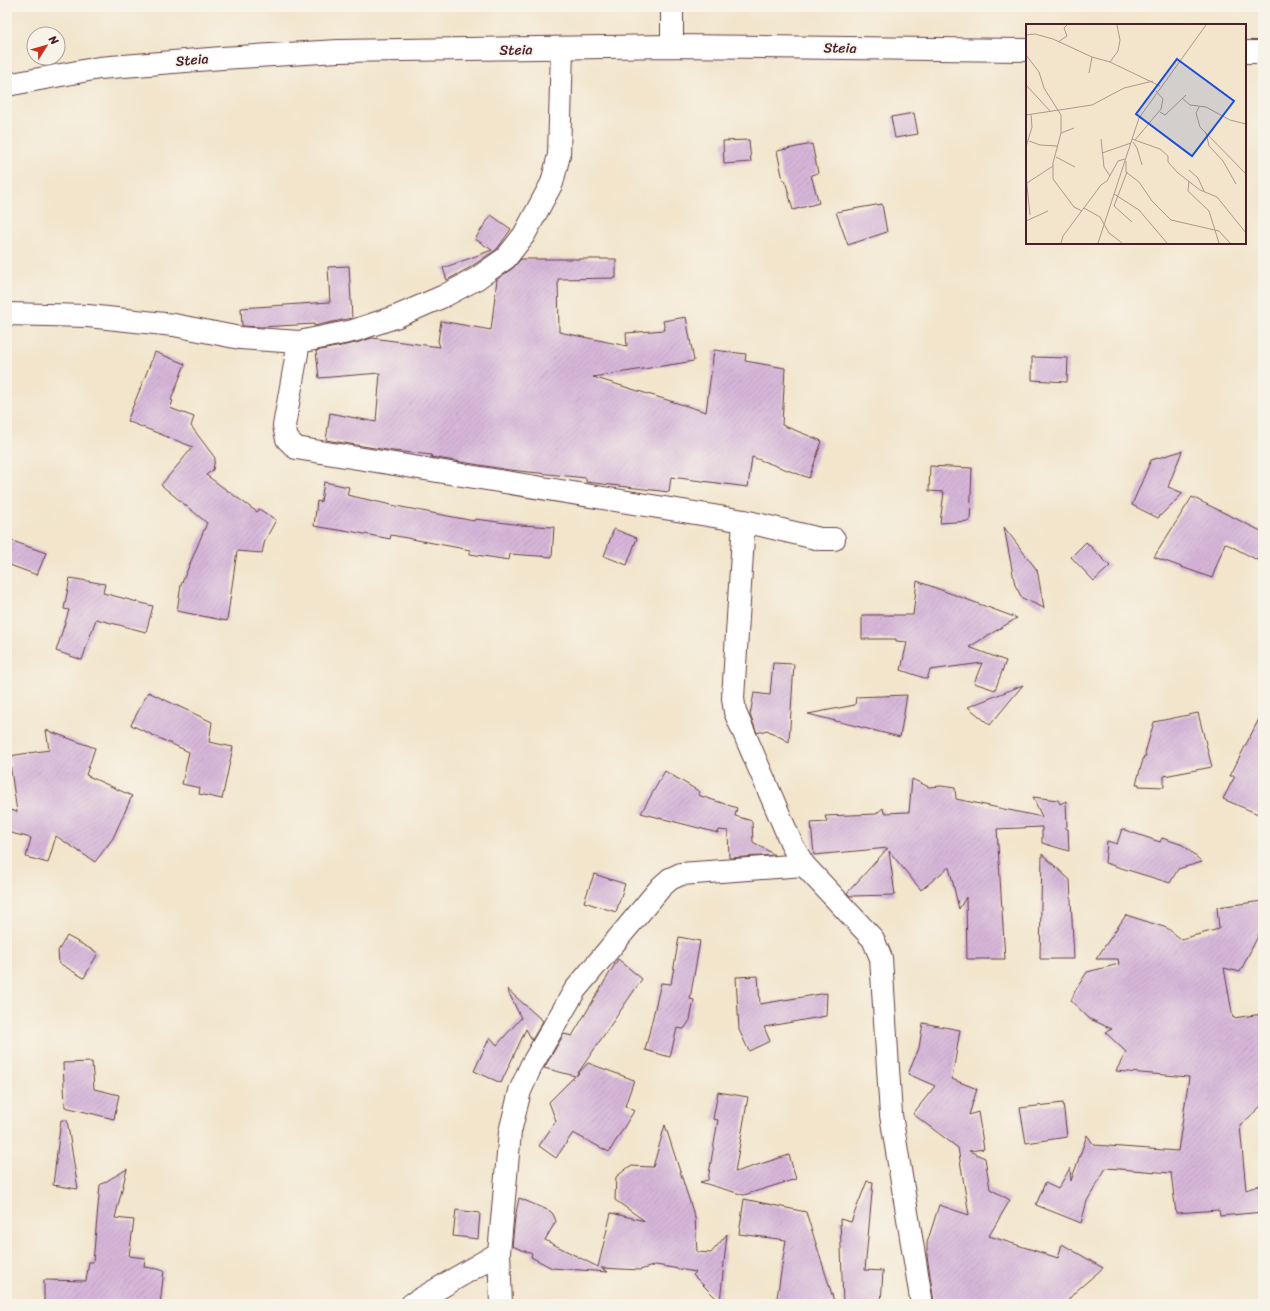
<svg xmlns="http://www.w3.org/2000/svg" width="1270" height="1311" font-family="Sriracha,sans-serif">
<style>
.building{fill:url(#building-hatch)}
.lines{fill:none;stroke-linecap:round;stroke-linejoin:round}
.street-casing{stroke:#633d43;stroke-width:24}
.primary-casing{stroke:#633d43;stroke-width:24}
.street{stroke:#fff;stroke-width:22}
.primary{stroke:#fff;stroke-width:22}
.labels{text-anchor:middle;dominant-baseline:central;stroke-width:3.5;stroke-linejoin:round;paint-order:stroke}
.street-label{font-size:14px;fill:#4a1f2b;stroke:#f7f3e8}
.inset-road{fill:none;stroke:#af968c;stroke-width:1}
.view{fill:#1d4ed8;fill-opacity:0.15;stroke:#1d4ed8;stroke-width:2}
.inset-edge{fill:none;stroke:#4a1f2b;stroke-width:2}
</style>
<defs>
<pattern id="building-hatch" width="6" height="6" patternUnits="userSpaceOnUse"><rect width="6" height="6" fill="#d6b6d9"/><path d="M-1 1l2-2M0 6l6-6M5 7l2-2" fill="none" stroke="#b99cba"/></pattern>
</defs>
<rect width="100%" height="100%" fill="#f7f3e8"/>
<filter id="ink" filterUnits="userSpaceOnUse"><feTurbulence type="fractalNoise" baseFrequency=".025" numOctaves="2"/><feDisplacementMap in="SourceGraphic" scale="8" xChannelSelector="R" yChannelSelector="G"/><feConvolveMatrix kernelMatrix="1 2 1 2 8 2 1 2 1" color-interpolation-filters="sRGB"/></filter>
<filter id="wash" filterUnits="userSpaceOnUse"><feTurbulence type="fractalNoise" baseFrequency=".012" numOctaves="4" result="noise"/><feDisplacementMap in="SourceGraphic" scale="16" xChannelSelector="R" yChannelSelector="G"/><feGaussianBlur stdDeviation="0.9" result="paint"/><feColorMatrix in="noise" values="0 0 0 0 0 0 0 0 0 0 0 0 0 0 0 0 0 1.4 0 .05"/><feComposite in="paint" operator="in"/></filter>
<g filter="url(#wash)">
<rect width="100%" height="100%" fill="#f2e5cc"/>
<g id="blocks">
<path class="building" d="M914,113L918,134L895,138L891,117Z
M749,140L751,162L724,164L723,141Z
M812,144L818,173L811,175L819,203L793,210L785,180H783L777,151Z
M882,204L887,232L848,245L836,212Z
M491,215L511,229L497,249L469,268L447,280L443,268L492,250L475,239Z
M521,259H616V278L558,279L559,332L627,346L626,333L665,330L663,321L686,317L694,361L593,377L706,412L714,350L746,354L745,361L785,368L782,425L822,441L809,478L752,457L748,487L671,477L669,492L586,482V478L510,470L431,457L432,455L393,451L326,440L330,413L376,422L380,373L319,378L316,351L356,343L372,338L440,347L438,341L441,321L491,330L497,279L513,268Z
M349,266L352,318L314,326V324L261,327L242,326L241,308L330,302L328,267Z
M155,352L185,364L171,400L173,401L170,408L194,417L191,426L215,458L213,470L206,475L257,512L259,509L276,520L265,540L262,553L237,551L227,621L177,611L181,585L207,523L161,485L193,447L127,421Z
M1032,357L1068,358L1067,382L1032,380Z
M1182,451L1168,487L1183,493L1158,518L1132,505L1151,460Z
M930,466L972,468L970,521L940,523L944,492L929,491Z
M324,482L349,487L347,495L396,506L474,521L475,519L521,525L554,527L552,557L510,554L509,560L470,554V550L391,535L390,539L344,530V531L314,526L317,501L321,502Z
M1192,497L1263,532V563L1225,543L1212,578L1154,557Z
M1004,527L1037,570L1044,608L1022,598L1015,585Z
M614,529L637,538L627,565L604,556Z
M7,539L46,553L37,575L7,564Z
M1086,542L1110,566L1094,581L1071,557Z
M70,578L105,584L103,593L153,606L146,632L96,619L82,660L56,651L69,610L64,609Z
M917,581L1017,618L969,647L1006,661L995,690L974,683L982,663L930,670L927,679L901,670L907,642L896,641V639H862V615H913Z
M773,663L794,664L789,742L767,730L757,733L750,715L754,693L770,695Z
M1023,685L990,725L968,707Z
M148,692L212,722L209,742L233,747L222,799L199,794L200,788L182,784L189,752L131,725Z
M907,695L900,737L808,714L855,705L856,697Z
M1263,711V816L1223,799L1235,776H1230Z
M1198,713L1212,767L1164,776V787L1139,786V784H1136L1144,756H1146L1145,753L1154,722Z
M46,730L95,748L86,775L132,796L113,838L95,862L56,836L48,863L26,857L31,838L7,832V809L17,812L9,756L49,750Z
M665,771L700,792L698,795L737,808L735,816L752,821L753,842L775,855L729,858L728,831L719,830L718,833L641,813Z
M912,779L929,787L941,786L955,788L956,799L1042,817L1033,797L1058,800L1060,804L1066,801L1067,826L1065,828L1068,829L1069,851L1042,843V827L997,829L1005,959H967L966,897L959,909L949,867L921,890L889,851L895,895L850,896L847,893L888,848L814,855L811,823L827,822L825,816L876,814L883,808L884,813L909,812Z
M1122,829L1160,842L1162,838L1183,845L1202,862L1178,869L1170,883L1105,863L1107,841L1117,844Z
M1042,854L1070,880L1074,959H1040Z
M594,874L625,884L616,912L584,902Z
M1263,901V926L1240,972L1224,968L1233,1018L1263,1014V1104L1240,1126L1246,1190L1263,1184V1212L1220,1216L1219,1210L1176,1213L1171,1173L1106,1168L1087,1201L1081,1223L1036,1205L1045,1183L1058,1189L1070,1168L1071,1181L1087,1135L1094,1145L1178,1151L1189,1077L1116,1071L1126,1052L1105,1032L1112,1029L1090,1019L1071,1001L1075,991L1087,972L1119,964L1118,959H1096L1126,915L1167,928L1181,939L1219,929L1217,907Z
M67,936L98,953L84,978L59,963L58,951Z
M679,937L700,941L690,999L694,1000L690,1020L684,1029L677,1028L670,1057L645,1050L661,983L671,984Z
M618,959L642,979L576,1076L588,1063L634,1080L625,1106L634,1111L609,1152L573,1133L556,1158L539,1146L556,1121L549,1102L575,1076L544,1068L564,1034L572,1036Z
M758,976L760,1004L827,993L826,1016L764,1027L770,1041L749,1051L739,1030L736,977Z
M507,989L543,1021L532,1040L526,1029L501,1083L474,1071L490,1037L497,1045L521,1018Z
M923,1023L960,1030L952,1079L977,1089L969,1115L978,1112L984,1149L969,1151L985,1158L990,1189L1010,1200L989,1236L1058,1258L1062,1244L1103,1268L1075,1292L1065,1304H956L934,1302L927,1256V1243L939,1205L969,1215L958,1148L913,1114L935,1086L908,1074L919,1048Z
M92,1062L94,1089L119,1095L114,1119L65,1107L63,1063Z
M718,1092L748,1097L735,1172L789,1155L796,1179L744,1195L700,1182L708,1180L718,1120L713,1119Z
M1063,1103L1067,1137L1026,1143L1020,1108Z
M61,1120H67L78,1189L53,1185Z
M665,1125L695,1218L697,1252L711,1253L727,1234L720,1302L693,1275L696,1272L656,1265L640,1270L601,1268L608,1272L552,1268L531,1257L532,1254L512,1246L515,1218L519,1198L550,1211L553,1214L556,1221L545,1240L598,1267L611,1213L645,1221L615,1200L616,1177L630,1166L653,1167Z
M127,1169L115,1218L134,1220L129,1256L145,1258L144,1267L164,1270L160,1304H44V1280L86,1281L89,1262H93L100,1185Z
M867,1181L873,1182L865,1270L883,1271L881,1304H843L840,1219L851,1222Z
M744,1199L806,1212L835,1304H776L786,1240L739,1234Z
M456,1210L480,1213L478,1239L453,1236Z"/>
</g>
</g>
<g filter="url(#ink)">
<use href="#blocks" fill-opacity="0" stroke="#633d43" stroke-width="1"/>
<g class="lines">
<g class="street-casing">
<path id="street" d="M672,46V7
M7,314L88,316L174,325L240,338L299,342L353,331L398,316L444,296L476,279L506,258L524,235L552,183L559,155L562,49
M299,342L284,426L287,439L296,448L744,521L820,539H834
M744,521L733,698L735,712L793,847L804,865L873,939L881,958L891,1115L922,1304
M412,1304L499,1253
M501,1304L499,1253L510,1132L520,1091L531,1066L575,990L661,887L670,879L681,874L804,865"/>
</g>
<g class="primary-casing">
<path id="primary" d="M1245,52H1263
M7,85L99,68L222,58L338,51L672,46L1027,50"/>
</g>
<use href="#street" class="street"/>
<use href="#primary" class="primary"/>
</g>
</g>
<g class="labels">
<g class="street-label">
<text transform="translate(840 48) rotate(1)">Steia</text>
<text transform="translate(516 50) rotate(-1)">Steia</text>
<text transform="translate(192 60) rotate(-5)">Steia</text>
</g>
</g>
<g transform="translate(1026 24)">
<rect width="220" height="220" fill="#f2e5cc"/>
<path class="inset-road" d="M0,11L9,10L27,15L66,33L84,38L134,62M32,18L41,12L38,4L41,1M0,31L13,48L18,64L35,91V109L27,139V155L48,183L56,187M84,38L92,27L94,16L91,1M63,49L66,33M0,61L25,88M156,74L164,81L180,83L204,96L220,100M173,83L170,89L174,103L220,150M134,88L139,91L160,71M0,91L66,81L98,64L127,57M35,109L48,104M180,109L183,122L197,137L210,160M75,115L78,143L84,152M106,115L134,125L142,132V138L152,149L174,166L191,173L220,209M109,116L135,85L137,75L130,67M3,117L14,121L31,122M107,118L111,124L116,141M0,123L6,103L5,91M76,129L105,119M30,133L49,143M100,137V148L113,158L126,177L145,196L193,207L204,219M163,146L172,154L178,167M0,152L4,191M163,157L162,167L183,187L193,219M1,159L27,142M88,170L113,186L141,219M88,182L101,148M88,182L106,198M58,184L74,193L83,209L96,219M0,197L22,187M35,219L37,212L75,161L81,157L92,137L99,135M72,219L113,94L180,1"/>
<path class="view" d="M151,35L208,77L166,132L110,90Z"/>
<rect width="220" height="220" class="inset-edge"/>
</g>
<rect width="1270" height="1311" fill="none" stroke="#f7f3e8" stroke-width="24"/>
<g transform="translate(46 46) rotate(53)"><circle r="19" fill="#f7f3e8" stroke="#b29e9c"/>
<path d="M0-3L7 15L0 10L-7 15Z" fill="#c8321e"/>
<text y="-6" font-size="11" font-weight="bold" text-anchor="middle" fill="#4a1f2b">N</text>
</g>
</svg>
